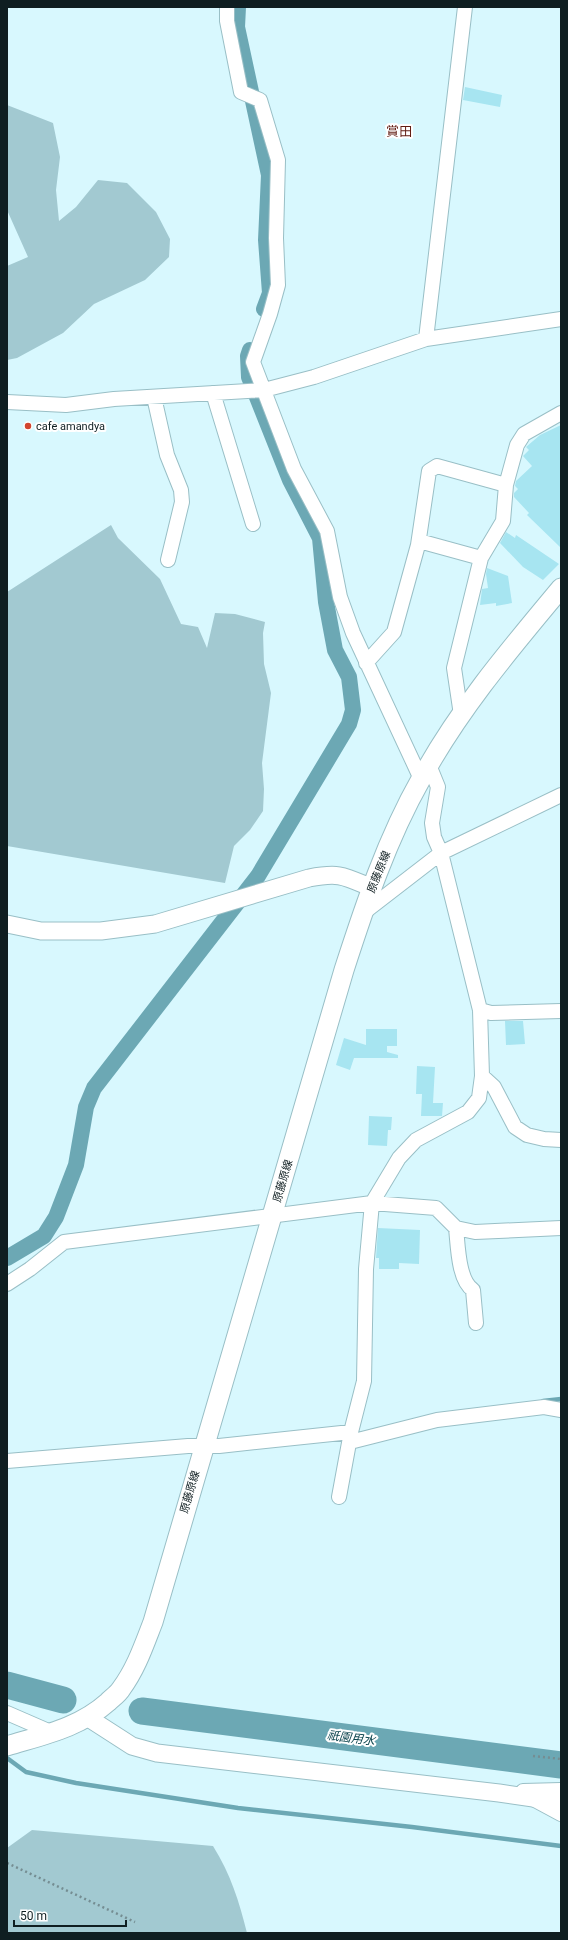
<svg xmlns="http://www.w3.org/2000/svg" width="568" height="1940" font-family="Roboto,'Noto Sans JP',sans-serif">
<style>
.green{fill:#a2c9d1}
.water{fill:#6ca8b4}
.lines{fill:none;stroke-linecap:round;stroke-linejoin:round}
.stream{stroke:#6ca8b4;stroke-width:4.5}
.canal{stroke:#6ca8b4;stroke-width:16}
.river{stroke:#6ca8b4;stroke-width:27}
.building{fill:#a7e5f1}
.minor-casing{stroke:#99bfc6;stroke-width:16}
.tertiary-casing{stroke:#99bfc6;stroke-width:19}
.secondary-casing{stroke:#99bfc6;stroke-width:21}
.path{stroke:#758d92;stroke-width:2.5;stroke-dasharray:2 3;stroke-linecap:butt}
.minor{stroke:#fff;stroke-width:14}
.tertiary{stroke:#fff;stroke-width:17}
.secondary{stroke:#fff;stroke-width:19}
.poi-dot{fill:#d1452f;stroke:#fff;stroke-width:1.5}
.labels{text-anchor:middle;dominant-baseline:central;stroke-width:4;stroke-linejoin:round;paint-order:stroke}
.poi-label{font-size:11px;fill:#0f1e21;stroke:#fff;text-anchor:start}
.street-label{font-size:11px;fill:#0f1e21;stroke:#fff}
.water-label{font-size:12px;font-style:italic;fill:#0d454e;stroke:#fff}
.quarter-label{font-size:13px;fill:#601c12;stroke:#fff}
</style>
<rect width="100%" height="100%" fill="#d8f8fe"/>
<path class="green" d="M7,105L53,123L60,157L56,190L59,221L76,207L98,180L127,183L156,212L170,239L169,257L145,280L94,304L63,333L17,358L7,360V266L28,257L7,210Z
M111,525L118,538L160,579L181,624L198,627L207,648L215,613L235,614L265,622L263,633L264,664L271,693L262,763L264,789L263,811L250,830L234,846L225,883L7,846V592Z
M32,1830L213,1846C231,1875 239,1901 247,1933H7V1848Z"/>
<path class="water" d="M7,1675L33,1680L27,1696H18L7,1691Z"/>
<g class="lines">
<path class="stream" d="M543,1401L561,1399
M7,1758L26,1772L76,1783L238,1808L412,1827L561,1846"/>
<path class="canal" d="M238,7L237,27L269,175L266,240L270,293L264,309
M7,1258L44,1236L56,1217L76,1165L86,1107L94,1088L258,876L349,724L353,710L349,677L335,650L326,602L320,538L290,480L249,377L248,356L250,350"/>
<path class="river" d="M7,1685L63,1700
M142,1711L561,1765"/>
</g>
<path class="building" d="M465,87L502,95L500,107L463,100Z
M561,425V548L527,515L529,513L514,497V493L518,489L515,486L516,481L532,466L523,456L529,450L526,447L540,435Z
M506,532L515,538L516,535L559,564L543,580L523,567L500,543Z
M487,568L508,576L512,603L496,606V603L480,605L482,589L488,588L486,574Z
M505,1021H523L525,1044L506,1045Z
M366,1029H397V1046H387V1052L398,1055V1058H354L350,1070L336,1065L344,1038L366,1045Z
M417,1066L435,1067L433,1103H443L442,1116H421L422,1094H416Z
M369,1116L392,1117L391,1130H388L387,1146L368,1145Z
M378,1228L420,1230L419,1264L399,1263V1269H379V1258H376Z"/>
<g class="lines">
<g class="minor-casing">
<path id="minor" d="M227,7V21L241,92L260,100L278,160L276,238L278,285L270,314L253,362L294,469L327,531L340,597L353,633L421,779
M426,339L465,7
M213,393L253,524
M154,397L167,455L181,490L182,502L168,560
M7,402L66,405L114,399L264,390L314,377L426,339L561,319
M419,541L481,558
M366,663L394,632L418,545L429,471L437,466L506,485
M461,715L454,668L481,558L503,521L506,485L517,445L524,434L561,413
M362,914L441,853L561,795
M480,1010L491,1013L561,1011
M482,1076L494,1087L515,1127L527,1135L544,1139L561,1140
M456,1228C458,1245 458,1280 473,1290L476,1323
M7,1284L30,1269L64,1242L372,1203L436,1208L456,1228L475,1232L561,1228
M350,1442L437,1420L544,1407L561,1410
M7,1461L188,1446H219L351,1432
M339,1497L351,1432L364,1381L366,1269L372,1203L399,1158L416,1140L468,1112L479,1098L482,1076L480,1010L441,853L434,837L432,823L438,787L429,765
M7,1713L53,1733
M523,1791L561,1790
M535,1800L561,1814"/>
</g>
<g class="tertiary-casing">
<path id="tertiary" d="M7,924L41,931H101L155,924L309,878C340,872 344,876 372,888
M87,1717L132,1746L157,1753L499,1793L561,1802"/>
</g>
<g class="secondary-casing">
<path id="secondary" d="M7,1746C43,1735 79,1728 108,1702C112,1698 118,1694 121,1689C136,1669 144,1645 153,1622L344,970C365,905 387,839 421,779C459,709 511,648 561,588"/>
</g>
<path class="path" d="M533,1756L561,1759
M7,1863L135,1922"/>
<use href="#minor" class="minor"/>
<use href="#tertiary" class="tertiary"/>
<use href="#secondary" class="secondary"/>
</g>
<circle class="poi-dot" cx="28" cy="426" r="4"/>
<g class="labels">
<g class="poi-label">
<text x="36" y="426">cafe amandya</text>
</g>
<g class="street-label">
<text transform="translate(379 872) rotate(-68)">原藤原線</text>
<text transform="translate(283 1181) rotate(-74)">原藤原線</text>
<text transform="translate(190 1492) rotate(-74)">原藤原線</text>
</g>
<g class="water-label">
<text transform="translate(351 1738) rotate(7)">祇園用水</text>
</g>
<g class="quarter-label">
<text x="399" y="131">賞田</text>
</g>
</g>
<rect width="568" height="1940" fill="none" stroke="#0f1e21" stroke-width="16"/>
<path d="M14 1920v6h112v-6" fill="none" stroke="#0f1e21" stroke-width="2"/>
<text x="20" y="1920" font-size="12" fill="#0f1e21" stroke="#ffffff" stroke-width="3" paint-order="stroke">50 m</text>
</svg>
